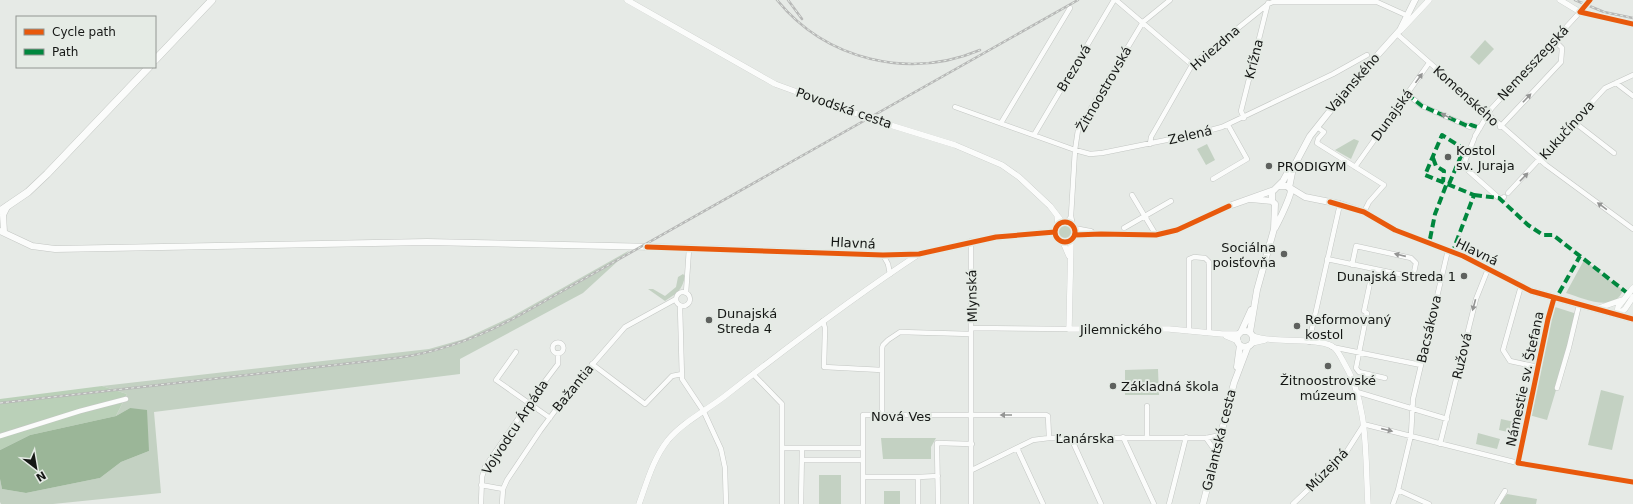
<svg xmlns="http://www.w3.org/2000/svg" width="1633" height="504" font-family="'DejaVu Sans',sans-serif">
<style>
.green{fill:#c3d1c2}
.forest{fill:#bad0b8}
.water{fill:#9bb698}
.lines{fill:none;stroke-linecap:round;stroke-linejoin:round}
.minor-casing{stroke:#c3c6c3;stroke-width:5.5}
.tertiary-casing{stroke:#c3c6c3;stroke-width:6}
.secondary-casing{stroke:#c3c6c3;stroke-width:7}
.primary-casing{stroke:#c3c6c3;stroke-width:8}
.minor{stroke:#fbfcfb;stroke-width:4.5}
.tertiary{stroke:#fbfcfb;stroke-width:5.5}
.secondary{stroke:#fbfcfb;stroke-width:6}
.primary{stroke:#fbfcfb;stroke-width:7}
.rail-casing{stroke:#b7b8b7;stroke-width:2.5}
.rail{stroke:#e5ebe5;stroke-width:1;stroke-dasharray:3;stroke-linecap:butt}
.quiet{stroke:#00873e;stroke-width:4;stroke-dasharray:8 4;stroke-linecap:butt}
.cycleway-casing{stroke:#e5ebe5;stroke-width:8}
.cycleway{stroke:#e8590c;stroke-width:5}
.oneway{fill:#949594}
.poi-dot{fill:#5e615e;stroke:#e5ebe5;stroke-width:1.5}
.labels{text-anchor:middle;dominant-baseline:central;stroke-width:4;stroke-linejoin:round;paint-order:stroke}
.street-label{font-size:13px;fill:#151715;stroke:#e5ebe5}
.poi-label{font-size:13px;fill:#151715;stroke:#e5ebe5;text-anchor:start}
</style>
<rect width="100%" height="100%" fill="#e6eae6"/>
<path class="green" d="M1485,40L1494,49L1479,65L1470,57Z
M1354,139L1359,141L1351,159L1335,150Z
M1207,144L1215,160L1206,165L1197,149Z
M1058 232a7 7 0 1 1 14 0a7 7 0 1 1-14 0Z
M630,250L583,293L460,359V374L154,412L161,493L53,504H1L0,502V479L2,489L26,493L100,478L121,462L149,451L130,408L116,416L127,394L102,386L429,349L464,339L511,317Z
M1584,260L1623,290C1615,314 1583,298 1566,293Z
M683,274L685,276C682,291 677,293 665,301L648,289H653L665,296L676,287L678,277Z
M1552,306L1577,314L1569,347L1547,420L1529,415Z
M1158,369L1159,395H1125V370Z
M1601,390L1624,396L1612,450L1588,445Z
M1501,419L1519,423L1517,434L1499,430Z
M1478,433L1500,439L1497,449L1476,444Z
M881,438H936L931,447V459H883Z
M819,475H841V504H819Z
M884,491H900V504H884Z
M1507,494L1537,499L1536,504H1499Z"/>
<path class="forest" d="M102,386L127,394L116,416L30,435L0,450V399Z"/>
<path class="water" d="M130,408L147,410L149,451L121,462L100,478L26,493L2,489L0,479V450L30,435L116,416Z"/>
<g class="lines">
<g class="minor-casing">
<path id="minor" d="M1116,0L1192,65
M1397,34L1546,165L1633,229
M1616,83L1633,96
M1407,94L1422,106L1470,127L1471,125L1480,128
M955,107L1075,150L1090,154L1102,153L1196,134L1222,127L1333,74L1367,55
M1244,118L1241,111L1268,3
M1574,122L1614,153
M1001,123L1070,8
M1317,127L1324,132L1318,139L1317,143L1384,185L1369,202L1364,212
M1500,127L1561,62L1562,48L1554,40
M1034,135L1114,0
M1475,136L1491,109L1580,12L1633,24
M1474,139L1463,166L1499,198L1502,199L1504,197
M1150,144L1151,137L1192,65L1268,4L1273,2H1377L1408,16
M1355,167L1429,63
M1213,179L1247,159L1228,125
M1508,193L1605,88L1633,75
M1132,195L1156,235
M1066,223L1071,217
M1073,226L1071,216L1075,150L1078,130L1143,22L1170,0
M1124,228L1171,201
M883,255L888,264L890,274
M1327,259L1413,277L1416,263L1411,258L1356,246L1352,265
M1371,278L1364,311L1367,313L1356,368L1359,372L1385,378
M1521,286L1503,350L1510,361L1538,367
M676 299a7 7 0 1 1 14 0a7 7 0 1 1-14 0Z
M686,293L689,249
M680,306L682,379L704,412L721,449L725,468L726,504
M823,321L825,328L824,367L882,370
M971,328L1069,329
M1189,331V259L1194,257L1205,258L1209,262V333
M1309,342L1340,204
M552.5 348a5.5 5.5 0 1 1 11 0a5.5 5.5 0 1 1-11 0Z
M1332,347L1421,365
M516,352L496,380L550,418
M592,364L645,404L672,376L682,374
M753,374L782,404V504
M1557,388L1569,347L1579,305
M1357,392L1447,419
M1147,406V437
M882,416V348L883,345L888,340L900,332L971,334
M1363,424L1518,463L1633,482
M0,436L80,411L126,399
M1123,437L1154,504
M1071,438L1101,504
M1206,438L1216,452
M1440,444L1476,299L1488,269
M782,448H863
M1017,448L1043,504
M802,460H863
M1518,463L1548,319L1554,298
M972,470L1033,440L1049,438H1206L1221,435
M863,477H918V504
M918,477L938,476
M481,485L503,489
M1398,490L1429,504
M481,504L482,477L485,467L533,397L558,364V353
M502,504L503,489L507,480L540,431L572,388L625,327L676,299
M801,504L802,448
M863,504V415H1046L1048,416L1049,438
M938,504L937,443L972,444
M971,504V241
M1169,504L1186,437
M1293,504L1336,463L1347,451L1363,426
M1393,504L1398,490L1411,435L1413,399L1448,250
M1497,504L1505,491"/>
</g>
<g class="tertiary-casing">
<path id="tertiary" d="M627,0L775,84L874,120L955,145L1002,165L1019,177L1050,206L1063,223
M1560,0L1580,12L1590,0
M1401,30L1429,0
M1057,215L1058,225
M1071,241L1069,329H1169L1222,334H1239
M1063,242L1069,256
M1596,309L1622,300
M1617,315L1618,307L1633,288
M1617,315L1625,309L1633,297
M1226,336L1238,341
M1253,336C1275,344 1314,337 1332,346C1337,349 1340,355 1343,361C1369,403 1365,456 1368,504
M1252,343L1265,340
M639,504C647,482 653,459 668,440C683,422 707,410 725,396C789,346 852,298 919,254"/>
</g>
<g class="secondary-casing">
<path id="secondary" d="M1279,186H1287L1305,197L1340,204L1364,212L1395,230L1463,256L1531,291L1633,319
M1289,188L1293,168L1310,136L1349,87L1400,30L1415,0
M1251,199L1272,201L1274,203
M1272,201V192L1283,181L1289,170L1293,168
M1055 232a10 10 0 1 1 20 0a10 10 0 1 1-20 0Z
M1275,228C1279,221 1291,196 1291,190
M1075,229L1091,232
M0,231L32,246L55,249L427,242L656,247L883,255L919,254L996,237L1055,232
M4,232L3,215L7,207
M1075,235L1101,234L1156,235L1177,230L1229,206L1274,190
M1237 339a8 8 0 1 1 16 0a8 8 0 1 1-16 0Z
M1241,332L1251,310
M1250,332L1257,290L1274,229L1275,204
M1237,367L1240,345
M1203,504L1234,383L1248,346"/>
</g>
<g class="primary-casing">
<path id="primary" d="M155,60L212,0
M0,211L28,192L47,174L149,67"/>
</g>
<use href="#minor" class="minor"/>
<use href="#tertiary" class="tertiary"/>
<use href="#secondary" class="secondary"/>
<use href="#primary" class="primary"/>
<g class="rail-casing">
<path id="rail" d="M777,0C826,60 909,80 980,50
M788,0L802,19
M1575,0L1604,12L1633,18
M0,403L396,358C441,352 480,337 520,315L1078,0"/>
</g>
<use href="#rail" class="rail"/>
<path class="quiet" d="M1407,94L1422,106L1470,127L1471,125L1480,128
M1433,158L1436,166L1444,171L1443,182
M1449,184L1464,149L1442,135L1425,175L1474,195L1454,248
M1474,195L1499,198L1528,225L1543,235H1553L1626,292
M1430,239L1435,214L1447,183
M1559,293L1580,256"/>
<g class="cycleway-casing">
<path id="cycleway" d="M1590,0L1580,12L1633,24
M1330,202L1364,212L1395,230L1463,256L1531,291L1633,319
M1055 232a10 10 0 1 1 20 0a10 10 0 1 1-20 0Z
M1075,235L1101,234L1156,235L1177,230L1229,206
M647,247L883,255L919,254L996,237L1055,232
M1554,298L1548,319L1518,463L1633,482"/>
</g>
<use href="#cycleway" class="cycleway"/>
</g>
<defs><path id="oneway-solid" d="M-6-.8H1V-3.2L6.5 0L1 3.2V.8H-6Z"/></defs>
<g class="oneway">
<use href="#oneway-solid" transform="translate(1419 78) rotate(-54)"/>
<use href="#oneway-solid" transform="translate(1527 98) rotate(-46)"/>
<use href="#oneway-solid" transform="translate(1446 116) rotate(-156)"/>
<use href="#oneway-solid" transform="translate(1524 177) rotate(-46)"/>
<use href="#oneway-solid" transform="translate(1602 206) rotate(-144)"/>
<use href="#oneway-solid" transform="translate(1400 255) rotate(-167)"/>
<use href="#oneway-solid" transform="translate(1474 305) rotate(105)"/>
<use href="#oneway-solid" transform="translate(1006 415) rotate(180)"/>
<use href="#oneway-solid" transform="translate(1387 430) rotate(13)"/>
</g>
<g class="poi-dot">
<circle cx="1448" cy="157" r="4"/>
<circle cx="1269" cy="166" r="4"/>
<circle cx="1284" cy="254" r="4"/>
<circle cx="1464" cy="276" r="4"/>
<circle cx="709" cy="320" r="4"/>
<circle cx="1297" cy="326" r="4"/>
<circle cx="1328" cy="366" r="4"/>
<circle cx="1113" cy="386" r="4"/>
</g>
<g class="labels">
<g class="street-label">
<text transform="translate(1215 48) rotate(-41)">Hviezdna</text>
<text transform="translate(1254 59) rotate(-76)">Krížna</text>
<text transform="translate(1533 63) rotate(-47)">Nemesszegská</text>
<text transform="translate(1074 68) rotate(-59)">Brezová</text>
<text transform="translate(1353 83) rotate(-49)">Vajanského</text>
<text transform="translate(1104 89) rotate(-60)">Žitnoostrovská</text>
<text transform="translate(1466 96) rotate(42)">Komenského</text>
<text transform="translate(844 108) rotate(19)">Povodská cesta</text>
<text transform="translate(1392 115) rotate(-54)">Dunajská</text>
<text transform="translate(1567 130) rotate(-48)">Kukučínova</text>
<text transform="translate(1190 135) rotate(-13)">Zelená</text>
<text transform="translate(853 243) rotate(3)">Hlavná</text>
<text transform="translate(1477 252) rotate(26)">Hlavná</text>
<text transform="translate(972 296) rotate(-91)">Mlynská</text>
<text x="1121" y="329">Jilemnického</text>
<text transform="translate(1429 329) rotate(-77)">Bacsákova</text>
<text transform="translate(1462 356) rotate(-77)">Ružová</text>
<text transform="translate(1525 379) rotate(-78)">Námestie sv. Štefana</text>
<text transform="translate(573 388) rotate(-51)">Bažantia</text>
<text x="901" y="416">Nová Ves</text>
<text transform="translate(515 427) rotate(-57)">Vojvodcu Árpáda</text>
<text x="1085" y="438">Ľanárska</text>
<text transform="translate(1219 440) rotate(-76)">Galantská cesta</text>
<text transform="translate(1327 470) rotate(-46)">Múzejná</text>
</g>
<g class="poi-label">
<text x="1456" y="150">Kostol<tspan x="1456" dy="15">sv. Juraja</tspan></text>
<text x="1277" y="166">PRODIGYM</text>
<text x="1276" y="247" text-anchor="end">Sociálna<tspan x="1276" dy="15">poisťovňa</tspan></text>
<text x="1456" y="276" text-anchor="end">Dunajská Streda 1</text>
<text x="717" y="313">Dunajská<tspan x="717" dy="15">Streda 4</tspan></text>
<text x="1305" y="319">Reformovaný<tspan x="1305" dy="15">kostol</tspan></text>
<text x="1328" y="380" text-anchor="middle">Žitnoostrovské<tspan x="1328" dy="15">múzeum</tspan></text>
<text x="1121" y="386">Základná škola</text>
</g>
</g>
<rect x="16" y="16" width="140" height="52" fill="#e5ebe5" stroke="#929692"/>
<rect x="24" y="29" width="20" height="6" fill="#e8590c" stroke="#929692"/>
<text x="52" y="36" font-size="12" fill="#151715">Cycle path</text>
<rect x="24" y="49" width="20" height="6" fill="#00873e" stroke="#929692"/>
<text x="52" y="56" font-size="12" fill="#151715">Path</text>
<g transform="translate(36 468) rotate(149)" stroke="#e5ebe5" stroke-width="3" paint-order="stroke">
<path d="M0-3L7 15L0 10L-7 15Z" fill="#151715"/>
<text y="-6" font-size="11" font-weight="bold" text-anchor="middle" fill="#151715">N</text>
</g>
</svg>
